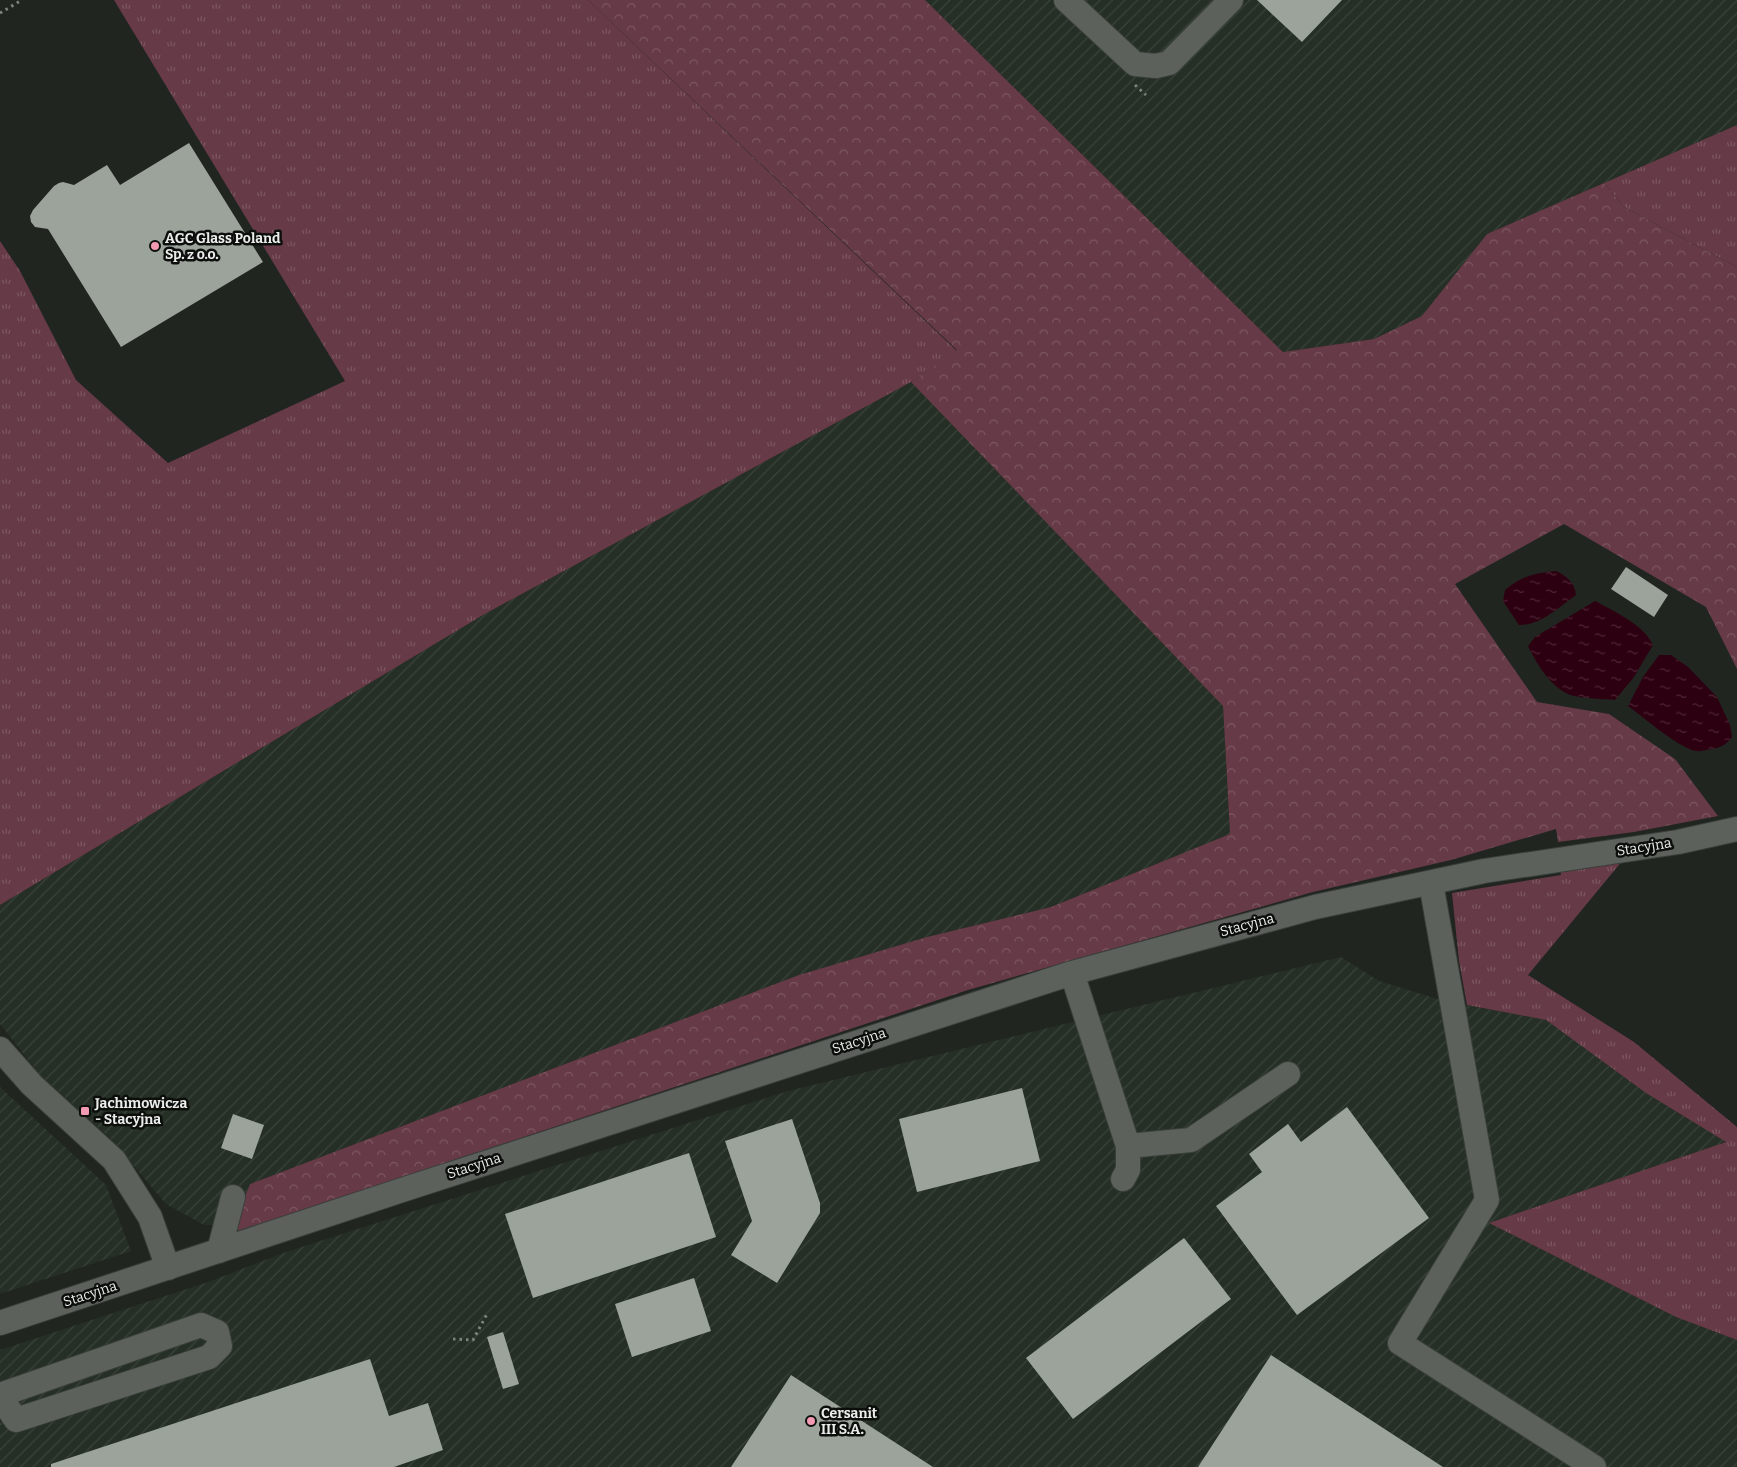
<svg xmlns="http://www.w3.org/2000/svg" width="1737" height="1467" font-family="Bitter,serif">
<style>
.industrial{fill:url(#industrial-furrows)}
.grass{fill:url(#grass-tufts)}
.forest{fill:url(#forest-crowns)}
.water{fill:url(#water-ripples)}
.building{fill:#9ca39b}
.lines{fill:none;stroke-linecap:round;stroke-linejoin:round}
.minor-casing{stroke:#3a3f3a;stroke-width:26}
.path{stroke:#7e837d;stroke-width:3;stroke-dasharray:2.5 4;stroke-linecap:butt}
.minor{stroke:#5c625b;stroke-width:24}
.poi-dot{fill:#f19ab1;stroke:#0b0e0b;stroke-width:2}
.labels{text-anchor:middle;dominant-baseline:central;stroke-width:5;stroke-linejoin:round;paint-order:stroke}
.poi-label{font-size:14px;font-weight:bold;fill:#eaede9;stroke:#0b0e0b;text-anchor:start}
.street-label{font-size:14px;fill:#eaede9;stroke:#0b0e0b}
</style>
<defs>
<pattern id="industrial-furrows" width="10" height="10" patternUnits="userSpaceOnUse" patternTransform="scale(1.25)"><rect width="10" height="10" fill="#252f25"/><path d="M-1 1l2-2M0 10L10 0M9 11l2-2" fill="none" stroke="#3a433a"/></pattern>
<pattern id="grass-tufts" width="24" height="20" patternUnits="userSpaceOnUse" patternTransform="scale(1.25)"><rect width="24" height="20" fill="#663a46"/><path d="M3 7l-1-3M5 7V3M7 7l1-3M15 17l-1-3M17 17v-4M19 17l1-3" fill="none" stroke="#7c5761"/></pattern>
<pattern id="forest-crowns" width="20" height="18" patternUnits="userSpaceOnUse" patternTransform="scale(1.25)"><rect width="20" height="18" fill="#663a46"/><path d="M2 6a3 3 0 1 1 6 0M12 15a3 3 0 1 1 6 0" fill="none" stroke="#7c5761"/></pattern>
<pattern id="water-ripples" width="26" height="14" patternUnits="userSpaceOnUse" patternTransform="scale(1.25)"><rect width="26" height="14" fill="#2d0011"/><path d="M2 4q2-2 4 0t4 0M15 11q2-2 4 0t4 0" fill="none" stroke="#4c2634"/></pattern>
</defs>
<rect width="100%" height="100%" fill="#20251f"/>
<path class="industrial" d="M925,0H1737V125L1487,234L1422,316L1374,339L1283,352Z
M911,382L1223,706L1230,835L1051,907L927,937L799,975L250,1184L234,1225H204L166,1204L110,1138L41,1076L0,1024V905L483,615Z
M1341,957L1379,981L1444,1001L1546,1020L1646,1093L1726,1142L1489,1223L1676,1317L1737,1340V1467H0V1350L211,1281L286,1252L788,1091Z
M0,1087L106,1185L131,1251L0,1294Z"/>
<path class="grass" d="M114,0H588L957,351L911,382L483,615L0,905V241L20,271L76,380L168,463L345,381Z
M1737,125V267L1624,207L1604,183Z
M1623,860L1528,975L1634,1042L1737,1127V1340L1676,1317L1489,1223L1726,1142L1646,1093L1546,1020L1467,1005L1459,961L1452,893L1561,875L1560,869Z"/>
<path class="forest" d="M588,0H925L1283,352L1374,339L1422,316L1487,234L1604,183L1624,207L1737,267V669L1706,607L1564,524L1455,584L1537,702L1609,714L1675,759L1718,816L1634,832L1558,842L1556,829L1451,860L1313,892L968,990L237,1232L234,1225L250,1184L799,975L927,937L1051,907L1230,834L1223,706L911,382L957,350Z"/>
<path class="water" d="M1556,571C1567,576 1575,583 1576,595C1559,607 1540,626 1519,625L1503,601L1505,590C1522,576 1535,573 1556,571Z
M1595,601C1615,612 1643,624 1653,645L1634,677L1615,700C1605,699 1575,698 1568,694C1549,685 1537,664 1528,646L1535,637Z
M1659,655H1671L1688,667L1717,697L1730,725L1732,737C1727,744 1722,747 1713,749C1708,749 1702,752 1697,751C1681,750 1642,716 1628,706L1643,677Z"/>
<path class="building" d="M1257,0H1342L1302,42Z
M189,143L263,262L121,347L48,229L35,227L31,222L30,216L33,210L54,186L59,183L63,182L74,185L107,165L120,185Z
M1626,567L1668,595L1654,617L1611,589Z
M1022,1088L1040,1161L917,1192L899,1119Z
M1347,1107L1429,1218L1297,1315L1216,1206L1262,1172L1249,1154L1288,1124L1301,1142Z
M233,1114L264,1125L252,1159L221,1148Z
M792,1119L820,1203V1213L777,1283L731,1255L752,1221L725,1141Z
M689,1153L716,1237L533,1298L505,1214Z
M1184,1238L1231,1299L1073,1419L1026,1358Z
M694,1278L711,1331L632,1357L615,1304Z
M503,1332L519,1384L503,1389L487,1337Z
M1271,1355L1443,1467H1198Z
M370,1359L389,1416L428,1403L443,1450L394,1467H51V1464Z
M791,1375L933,1467H731Z"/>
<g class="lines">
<g class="minor-casing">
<path id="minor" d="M1066,0L1135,64L1156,66L1169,63L1231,0
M1431,883L1487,1200L1400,1343L1594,1467
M1072,973L1128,1146L1191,1140L1288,1074
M0,1049L32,1085L114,1160L150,1217L168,1268
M1123,1179L1128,1170V1146
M219,1251L233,1197
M0,1323L402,1190L1072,973L1315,907L1484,871L1678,842L1737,829
M0,1395L201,1325L217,1332L220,1346L209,1357L16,1420L0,1396"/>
</g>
<path class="path" d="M0,13L22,0
M1135,85L1146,95
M453,1339L473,1340L487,1314"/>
<use href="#minor" class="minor"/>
</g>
<g class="poi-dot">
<circle cx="155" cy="246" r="5"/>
<rect x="80" y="1106" width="10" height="10" rx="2.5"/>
<circle cx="811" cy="1421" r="5"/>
</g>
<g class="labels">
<g class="poi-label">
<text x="165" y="238">AGC Glass Poland<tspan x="165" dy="16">Sp. z o.o.</tspan></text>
<text x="95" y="1103">Jachimowicza<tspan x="95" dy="16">- Stacyjna</tspan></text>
<text x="821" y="1413">Cersanit<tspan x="821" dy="16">III S.A.</tspan></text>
</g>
<g class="street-label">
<text transform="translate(1644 847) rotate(-9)">Stacyjna</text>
<text transform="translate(1247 925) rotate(-15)">Stacyjna</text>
<text transform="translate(859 1041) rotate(-18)">Stacyjna</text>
<text transform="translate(474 1166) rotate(-18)">Stacyjna</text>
<text transform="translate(90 1294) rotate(-18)">Stacyjna</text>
</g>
</g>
</svg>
